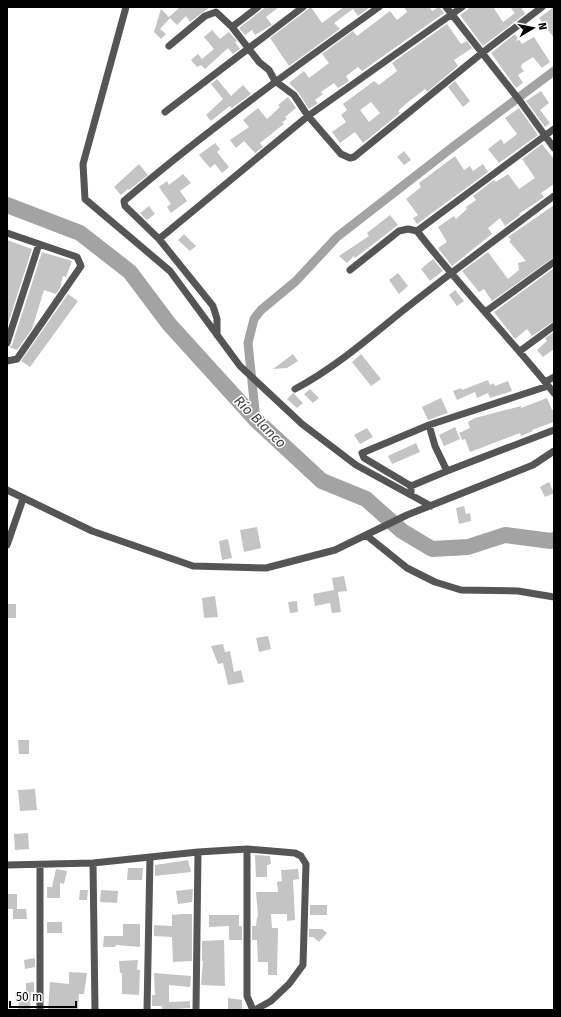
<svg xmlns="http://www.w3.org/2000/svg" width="561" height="1017" font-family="'Fira Sans',sans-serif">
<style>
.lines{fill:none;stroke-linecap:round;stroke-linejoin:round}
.canal{stroke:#a3a3a3;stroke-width:9}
.river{stroke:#a3a3a3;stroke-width:16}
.building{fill:#c4c4c4;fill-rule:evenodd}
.minor{stroke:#555;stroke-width:7}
.labels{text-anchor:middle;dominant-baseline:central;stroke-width:3;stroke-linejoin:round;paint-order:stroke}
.water-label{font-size:14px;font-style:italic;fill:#444;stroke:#fff}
</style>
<rect width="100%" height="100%" fill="#fff"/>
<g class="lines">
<path class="canal" d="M256,420L248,343L254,319L261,310L296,281L337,237L454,146L554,71"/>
<path class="river" d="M7,205L80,233L130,272L169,324L256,420L322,481L366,499L402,531L432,549L468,547L505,535L551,541L554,540"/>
</g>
<path class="building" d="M180,7H210L190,22L186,16L177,25L169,17Z
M266,7H279L266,17L272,25L255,35L252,30L245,35L239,28Z
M311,7L322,23L344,7H370L358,16L353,9L334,23L340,29L289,66L270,38Z
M404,7H429L432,11L439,7L444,13L362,71L358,67L346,76L349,81L338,88L334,83L321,92L323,94L315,100L318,103L309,109L298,92L289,83L304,71L309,78L329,63L322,54L353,31L357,36L390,11L397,20L407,12Z
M471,7H493L503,22L515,13L510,7H521L525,14L483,46L460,15Z
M554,7V38L539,18Z
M161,9L170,18L160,29L166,34L161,39L154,32Z
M447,24L461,44L467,41L472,48L454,60L458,66L427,92L425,89L407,103L398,111L400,113L363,143L355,132L340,143L332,132L346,122L341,115L347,110L343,104L374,81L379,85L397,71L392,63ZM371,102L380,113L369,122L360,110Z
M212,30L220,39L229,32L237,41L235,42L240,49L233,54L228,48L205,69L201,65L197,67L191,60L198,54L202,59L214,49L204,37Z
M515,34L522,44L534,37L550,62L542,68L533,57L522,64L521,67L524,71L518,75L523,83L516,88L491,53Z
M217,79L231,96L243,85L251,94L232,108L230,106L211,121L206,115L223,99L211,84Z
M455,81L470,101L463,107L448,87Z
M541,91L549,103L540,110L550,123L545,127L526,101Z
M288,97L296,108L285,117L287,119L282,122L284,124L260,143L263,147L255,153L244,141L236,148L230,140L249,127L243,120L258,108L267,119L280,107L278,105Z
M519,108L538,135L499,163L488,149L501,139L504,144L517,134L505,118Z
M215,143L220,149L217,152L229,167L222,173L215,164L210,168L199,155Z
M542,144L554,159V184L541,193L544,197L519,214L520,215L505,226L500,218L488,228L492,234L452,266L438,248L447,242L438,227L454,216L456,219L467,209L466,207L476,200L473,196L494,180L496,182L508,174L519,189L535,178L522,159Z
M404,151L411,160L404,165L397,157Z
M455,156L464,170L470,166L473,171L483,164L488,172L417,224L413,218L418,215L406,199L421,187L419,183Z
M139,164L148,175L129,190L128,189L121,195L114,187Z
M183,174L191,183L180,191L187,201L171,213L167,207L171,204L159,187L167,181L169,185Z
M554,205V257L492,301L484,289L479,292L462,271L488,252L508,279L519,270L518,263L526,261L509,241L511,240L508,237Z
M149,206L155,214L147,220L140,213Z
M390,215L398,225L355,258L354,256L347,263L339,256L369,236L367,233Z
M184,234L196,246L190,251L178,240Z
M7,240L32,249L7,327Z
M42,252L72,261L66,277L63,276L60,288L56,294L44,290L32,329L17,350L9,347L12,345Z
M433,259L443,271L430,281L421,269Z
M554,268V321L532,336L527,329L515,339L494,312Z
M398,273L408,286L399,294L389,280Z
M455,290L464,301L457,306L449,295Z
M68,294L78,301L30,367L21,361Z
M554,332V349L543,357L537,350L547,341L545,338Z
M293,354L298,361L287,368L273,369Z
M361,354L381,379L371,386L352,362Z
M488,380L490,385L494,383L495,386L508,381L512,391L490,398L488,393L477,398L475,392L457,400L453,391L461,388L462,390Z
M310,389L319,398L313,403L304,394Z
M293,393L303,403L297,408L287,399Z
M441,398L448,413L428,420L422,407Z
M547,398L552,410H554V422L532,430L533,431L521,436L520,433L470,452L465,439L462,440L459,433L470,428L468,422L475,418L521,406V408Z
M455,427L460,439L444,446L439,435Z
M367,428L373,437L360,444L354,435Z
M416,443L420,452L392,464L388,456Z
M549,482L554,493L545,497L540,487Z
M464,506L466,514L470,513L471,521L459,524L456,508Z
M257,527L261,548L244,552L240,530Z
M228,539L232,558L222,560L219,541Z
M344,576L347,591L338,592L341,612L332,613L330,603L315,606L313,594L334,590L332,578Z
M215,596L218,617L204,618L202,598Z
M297,601L298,612L290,613L288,602Z
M7,604H16V618H7Z
M268,636L271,649L259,652L256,638Z
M223,644L225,652L230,651L234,672L241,670L244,682L228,685L223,663L218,664L211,646Z
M18,740H29V754H19Z
M35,789L37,810L20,811L18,790Z
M28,833L29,849L15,850L14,834Z
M255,855L270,856L271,864L267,865V877H256Z
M188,860L191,872L155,876V865Z
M128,868H143L142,880H127Z
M56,869L67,871L64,884L60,883V898H47V887H52Z
M298,869L299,879L293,880L295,920L287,921V914H271L272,928H278L277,975H268V962H258L257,940H252V926H256L257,917H258L256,892H278L277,882L282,881L281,870Z
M193,889L192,902L178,904L176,891Z
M80,890H88L87,900H79Z
M101,890L118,891L117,903L100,902Z
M7,894H17V909H7Z
M310,905H327V915H310Z
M13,909H26L27,919H13Z
M183,914H192V961L173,962L172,937L154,936V925L172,926V915Z
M209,915H239V926H242V940H229V926L209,927Z
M47,922H62V933H47Z
M123,924H140V947L116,945L115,947H103L104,936H123Z
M309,929H322L327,933L319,942L313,937H309Z
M224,940L225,986L201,985L203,961H202V941Z
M35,958V967L25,969L24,960Z
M138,960L137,970H140L139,995L122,994V973H120L119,961Z
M69,972L87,973L84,994H79L78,1010H48L50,982L69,984Z
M154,973L191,976L190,987L169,985V1002L190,1001V1008L162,1010V1006H152V995H155Z
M34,982V992H31L30,1010H18L19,1001H16L15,993L26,991V983Z
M228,998L242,1000V1010H228Z"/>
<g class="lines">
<path class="minor" d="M126,7L83,164L85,199L170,271L240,366L302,424L356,465L431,506
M446,7L520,101L554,148
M232,27L258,7
M169,46L205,16L216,12L232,27L259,62L269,70L275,81L294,95L308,116L341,154L350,158L354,157L482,53L542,7
M165,112L303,7
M417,231L554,129
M7,233L77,257L81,266L17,359L7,361
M159,239L308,116L462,7
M350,270L399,231L408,229L417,231C460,287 510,338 554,393
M485,312L554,262
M217,335V319L213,306L159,239L125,206L124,201C205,132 292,69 379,7
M7,343L39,244
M520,351L554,326
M545,382L554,377
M295,389C337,367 373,334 410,305C457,268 506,232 554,196
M429,425L435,446L447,471L554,430
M411,486L447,471
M7,490L92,531L193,566L266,568L335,550L407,515L533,465L554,451
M411,495V486L364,458L362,453L429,425L548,386
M366,535L407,568L435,582L461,590L518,591L554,597
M7,545L23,499
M247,849V996L253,1010
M93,863L95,1010
M7,865L93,863L198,852L247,849L295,853L301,856L306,864L303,965L289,984L271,1001L255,1010
M40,865V1010
M147,1010L150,857
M196,1010L198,852"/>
</g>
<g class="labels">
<g class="water-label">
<text transform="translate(260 422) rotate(45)">Río Blanco</text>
</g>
</g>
<rect width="561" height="1017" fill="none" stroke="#000000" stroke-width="16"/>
<g transform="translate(533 28) rotate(80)" stroke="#ffffff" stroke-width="3" paint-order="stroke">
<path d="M0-3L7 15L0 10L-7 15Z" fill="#000000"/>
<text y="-6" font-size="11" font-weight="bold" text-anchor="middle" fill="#000000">N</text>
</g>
<path d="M10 1001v6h66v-6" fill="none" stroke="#000000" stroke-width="2"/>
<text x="16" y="1001" font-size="12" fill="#000000" stroke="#ffffff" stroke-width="3" paint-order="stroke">50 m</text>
</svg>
